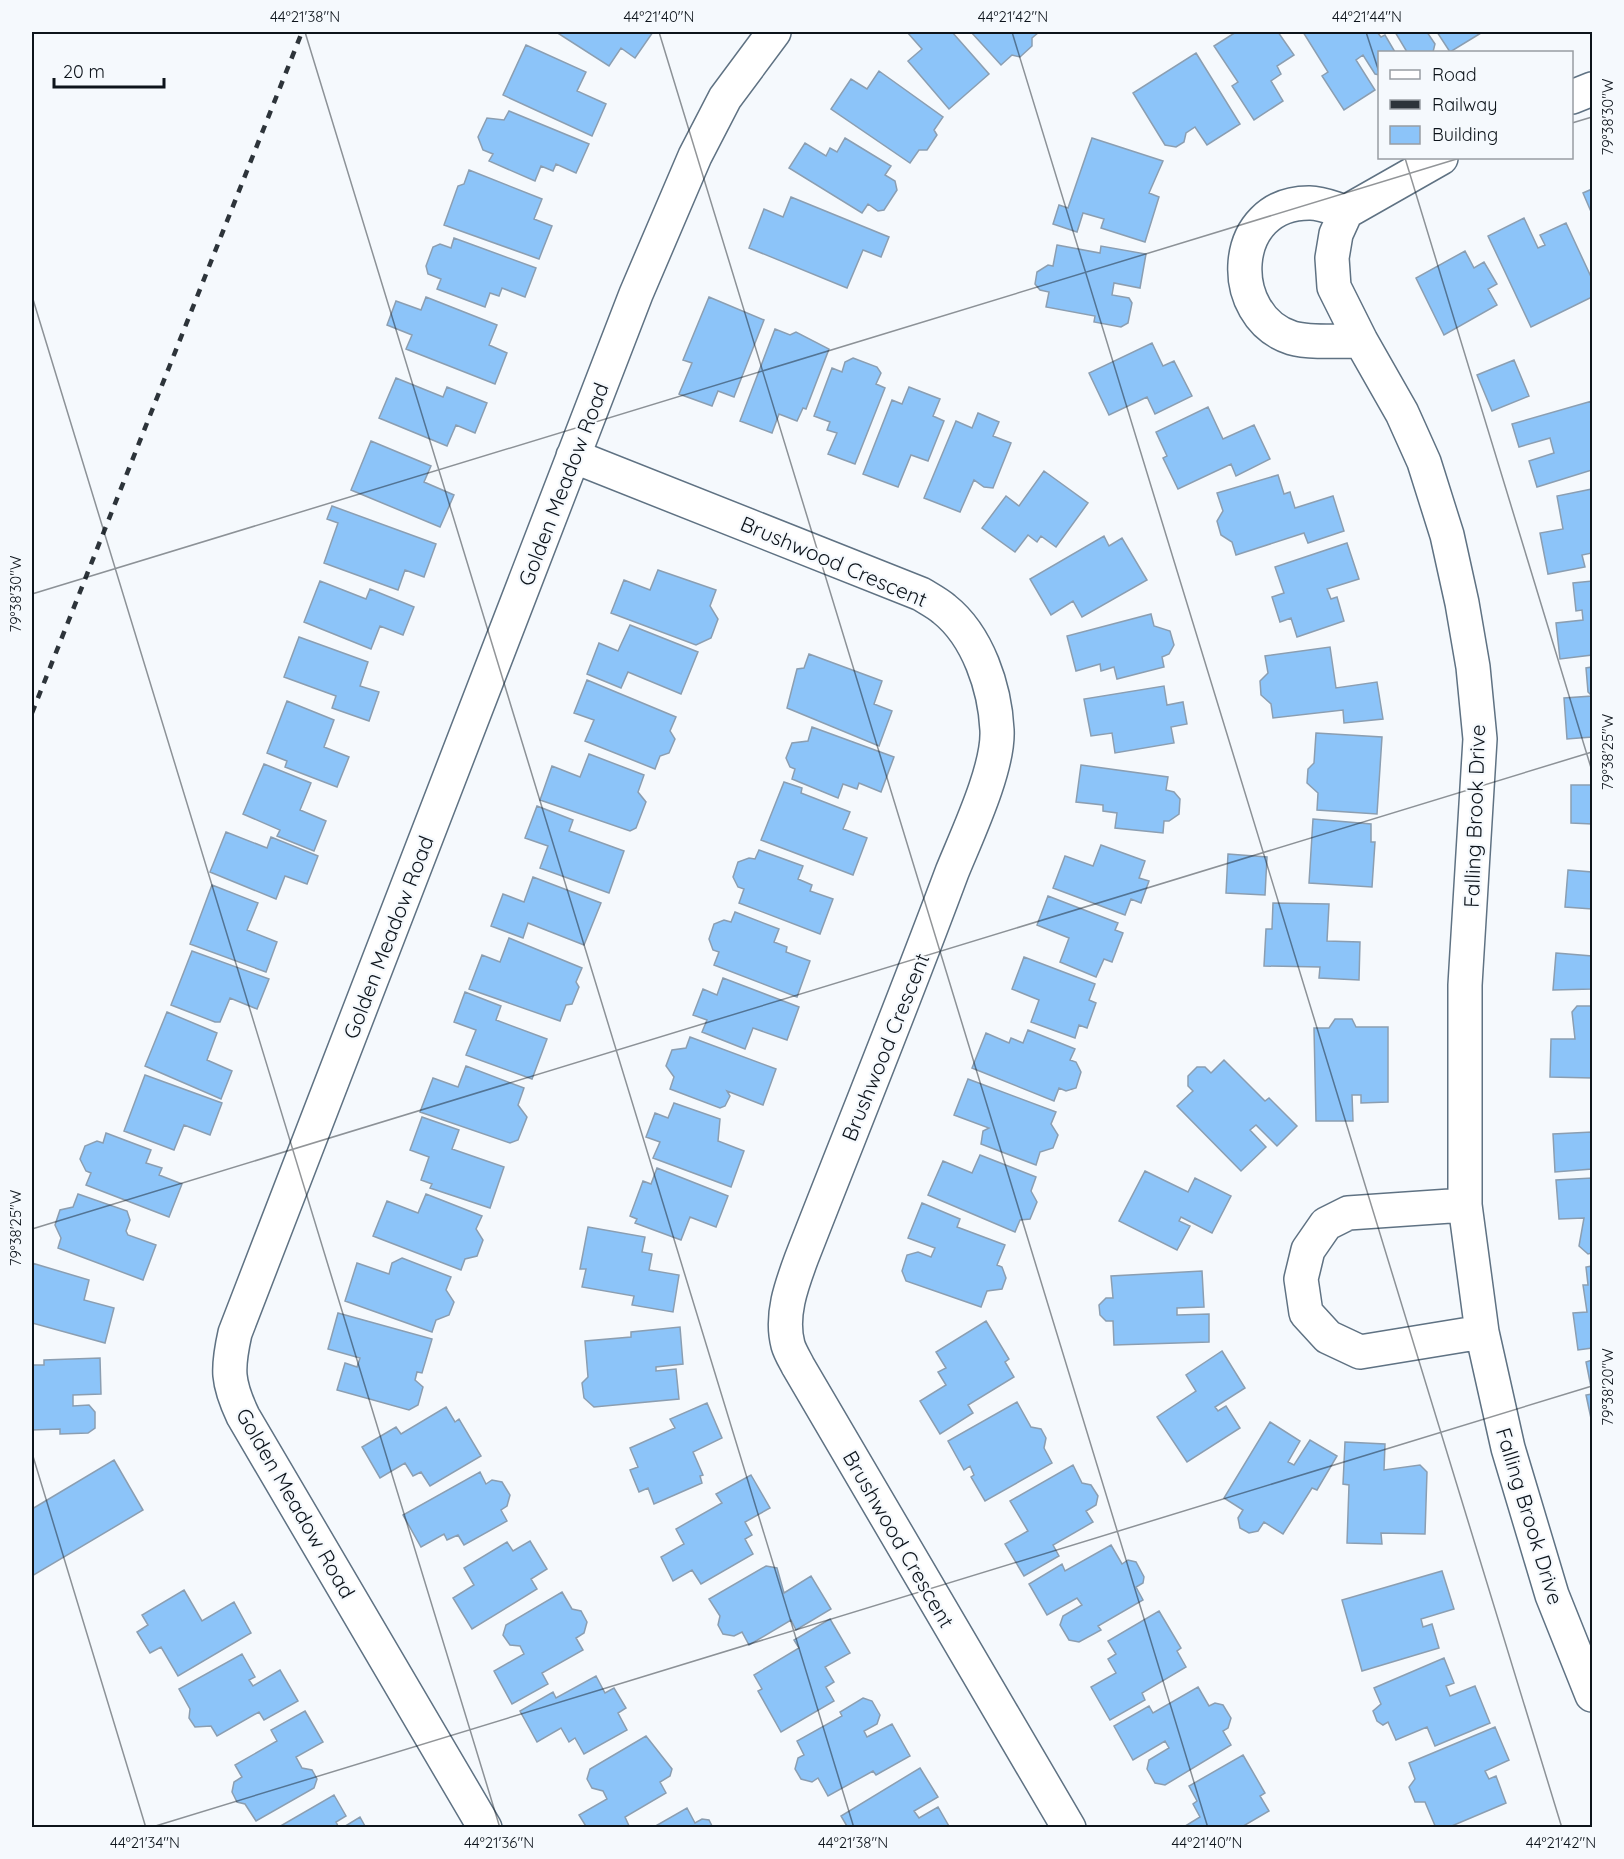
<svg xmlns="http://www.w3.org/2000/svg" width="1624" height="1859" font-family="Quicksand,sans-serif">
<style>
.building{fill:#8cc4f9;stroke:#8b9eb1;stroke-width:1.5}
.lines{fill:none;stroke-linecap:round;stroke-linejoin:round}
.minor-casing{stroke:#5f7283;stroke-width:36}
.minor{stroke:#fff;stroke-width:33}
.rail{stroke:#2d343a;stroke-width:4.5;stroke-dasharray:8 8;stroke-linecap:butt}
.ticks{fill:none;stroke:#0d141b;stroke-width:1.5;stroke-opacity:0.45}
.labels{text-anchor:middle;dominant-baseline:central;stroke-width:4.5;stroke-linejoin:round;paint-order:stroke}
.street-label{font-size:21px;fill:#0d141b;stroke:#f5f9fd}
.neatline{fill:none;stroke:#0d141b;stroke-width:2}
.ticks-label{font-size:15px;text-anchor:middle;fill:#0d141b}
</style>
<rect width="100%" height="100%" fill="#f5f9fd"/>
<path class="building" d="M556,32H653L635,58L621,48L609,66Z
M907,32H952L989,74L949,109L908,61L922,49Z
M971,32H1039L1032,38V46L1020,57L1012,55L1001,65Z
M1236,32H1278L1294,55L1277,66L1281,74L1271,81L1283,101L1254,120L1232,86L1238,82L1214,46Z
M1303,32H1377L1381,37L1385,35L1395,52H1380V75L1375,74L1363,55L1356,60L1375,90L1344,110L1322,76L1328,72Z
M1395,32H1427L1435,44L1433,52H1407Z
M1437,32H1480L1481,33L1450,52Z
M526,45L586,72L577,91L606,104L592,136L503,95Z
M1196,53L1240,124L1207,145L1195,127L1186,133L1184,142L1176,147L1165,145L1133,93Z
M879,71L943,117L934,130L937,135L927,150H919L910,163L831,109L851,79L867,89Z
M509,111L589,144L576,173L556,164L553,171L541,166L535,181L489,161L493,154L483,150L478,137L487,118L504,120Z
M845,138L891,166L885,175L895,181L897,190L884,210L878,211L868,204L862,213L789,168L805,143L826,156L830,148L837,152Z
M1092,138L1163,161L1149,193L1159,197L1145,242L1101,228L1104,219L1083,213L1077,232L1053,224L1059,205L1068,208Z
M469,170L542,199L534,219L552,226L539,259L444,225L458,186L464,184Z
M1592,189V214L1583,193Z
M791,197L889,237L881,257L863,250L847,288L749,248L764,209L783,217Z
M1524,218L1538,248L1545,245L1540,235L1566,223L1592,279V297L1531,327L1488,236Z
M454,238L536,268L525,297L502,288L499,296L490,293L485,307L437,289L441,279L428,274L426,266L433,247L440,244L451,248Z
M1057,245L1100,253L1101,246L1146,254L1140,288L1114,283L1112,295L1129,298L1132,303L1128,323L1121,327L1094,322L1095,316L1046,307L1049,292L1040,290L1035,284L1037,272L1048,265L1053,266Z
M1465,251L1474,268L1484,262L1497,284L1488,289L1497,305L1444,335L1416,278Z
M426,297L497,325L489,345L507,353L495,384L406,349L412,335L387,325L396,301L421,310Z
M709,297L764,320L734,397L718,391L712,406L679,394L692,363L683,360Z
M775,329L790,335L796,332L829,349L806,409L803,408L797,421L779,414L772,433L740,421Z
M1152,343L1163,366L1174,361L1192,396L1155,414L1147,397L1109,415L1089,373Z
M853,358L877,367L881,373L876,384L885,388L855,464L828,454L837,433L827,430L830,422L814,416L832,368L842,372L845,362Z
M1514,360L1529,396L1492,411L1477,375Z
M396,378L443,397L447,387L487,403L475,433L456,425L447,446L379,418Z
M909,387L940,399L933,416L944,421L928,461L911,455L898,487L863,474L892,400L902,404Z
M1592,401V470L1537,487L1529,461L1554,453L1550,438L1519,447L1512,424Z
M1208,407L1223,439L1254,425L1270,459L1236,476L1231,464L1178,489L1163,458L1167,456L1156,432Z
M978,413L999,422L993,436L1011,443L993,488L984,487L974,480L960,512L924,498L956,421L972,428Z
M371,441L431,466L424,482L454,495L440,527L351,490Z
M1044,471L1088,503L1056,547L1041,536L1037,542L1028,535L1015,552L982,528L1006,496L1019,506Z
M1278,475L1284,494L1290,492L1295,508L1333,496L1344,531L1308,543L1304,533L1236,555L1232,542L1221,535L1217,521L1223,511L1217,493Z
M1592,489V553L1582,555L1585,567L1548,574L1540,533L1563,529L1557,496Z
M332,506L436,544L424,577L405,570L398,590L324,563L338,523L327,519Z
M1104,536L1109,546L1122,538L1147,580L1082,617L1073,601L1051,615L1030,579Z
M1347,543L1359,579L1327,589L1331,599L1337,597L1344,621L1297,637L1291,618L1280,622L1272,597L1284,593L1275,567Z
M658,570L716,590L710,606L718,619L711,638L696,645L611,613L624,580L650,590Z
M320,581L366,599L370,589L414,607L403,635L380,626L371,649L304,622Z
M1592,581V655L1560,659L1556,623L1583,620L1582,610L1576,611L1573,583Z
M1151,614L1154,626L1170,631L1174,645L1169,654L1162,657L1164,667L1117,679L1114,667L1101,671L1100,664L1076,671L1067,636Z
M630,625L698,652L681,694L628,672L621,688L587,674L599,643L618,651Z
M299,637L368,662L360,686L379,692L369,721L332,708L336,696L284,677Z
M1330,647L1336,688L1377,682L1383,719L1344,723L1343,710L1273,718L1271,704L1261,695L1260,681L1268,673L1265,656Z
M809,654L882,681L874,704L892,711L879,746L787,708L797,669L804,668Z
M1592,667V737L1567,739L1564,698L1592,696L1588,692L1586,668Z
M587,680L676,717L670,731L675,739L669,753L660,756L655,769L585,741L594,720L574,713Z
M1164,686L1167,705L1183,702L1187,724L1171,727L1174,743L1115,753L1112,733L1091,736L1084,699Z
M287,701L334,720L324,747L349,757L337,787L285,767L287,761L267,753Z
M812,727L894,757L881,792L859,783L857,789L843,784L838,798L792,779L795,769L790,767L786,758L792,743L808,741Z
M1316,733L1382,737L1377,814L1317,810L1318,793L1307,783L1308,769L1314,763Z
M589,754L644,775L638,792L646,802L636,828L630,831L540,800L552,766L580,777Z
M264,764L311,783L300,810L326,821L314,851L277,836L280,830L243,814Z
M1081,765L1168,777L1166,790L1174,792L1180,799L1179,814L1169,821H1164L1163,833L1115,828L1117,813L1103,811V805L1076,802Z
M784,782L802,788L801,793L850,812L843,829L867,838L853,875L761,840Z
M1571,785H1592V824L1571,823Z
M537,806L573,820L569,831L624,851L609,893L540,868L548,846L525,838Z
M1313,819L1371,824V842H1375L1372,887L1309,883Z
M226,832L267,848L271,837L318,856L307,884L285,876L276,899L210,872Z
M1101,845L1145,861L1139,878L1149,881L1141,903L1131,899L1125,915L1053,888L1065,856L1093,866Z
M759,850L803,866L798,879L812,885L810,891L833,899L820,934L739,903L744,889L738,887L733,877L738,862L749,858L755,859Z
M1228,854L1267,857L1265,895L1226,893Z
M1568,870L1592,872V909L1565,907Z
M533,877L601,903L584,945L528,923L523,938L491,926L503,894L524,902Z
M212,885L258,903L247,930L277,942L266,972L190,944Z
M1048,896L1118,923L1115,930L1123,933L1112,962L1104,959L1096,977L1060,962L1069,938L1037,925Z
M1273,903L1329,904L1327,941L1360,942L1359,980L1319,978L1320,967L1264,966L1266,929H1272Z
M735,912L779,929L774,942L787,947L786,952L810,961L797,997L714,965L719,952L713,950L709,939L714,924L724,920L731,922Z
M509,938L582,968L576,982L579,987L572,1004L566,1005L560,1021L469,989L482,955L500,962Z
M192,951L269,979L257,1009L230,998L220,1022H215L171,1005Z
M1556,953L1592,956V989L1553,990Z
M1024,957L1095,984L1089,1000L1096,1003L1087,1028L1079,1025L1075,1038L1031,1022L1039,1000L1012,989Z
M723,978L799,1007L787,1040L753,1028L745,1049L702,1032L707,1020L693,1015L703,989L717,995Z
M465,992L501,1006L496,1020L547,1039L532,1079L466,1055L476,1030L454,1022Z
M1577,1006H1592V1078L1550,1077L1551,1039H1575L1572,1012Z
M167,1012L217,1033L207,1060L232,1071L221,1099L145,1066Z
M1335,1019H1352L1356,1027H1388V1102L1361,1103V1095H1352L1353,1121H1316L1314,1028H1329Z
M1028,1030L1075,1049L1070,1060L1076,1062L1081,1072L1076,1088L1066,1091L1059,1088L1054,1101L972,1068L986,1033L1009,1043L1011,1038L1023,1043Z
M690,1037L776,1069L763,1105L727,1091L730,1096L725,1106L720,1108L670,1089L674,1077L666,1066L672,1050L686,1048Z
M1224,1060L1265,1101L1269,1098L1297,1126L1277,1146L1256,1125L1250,1130L1266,1147L1241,1171L1177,1106L1193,1091L1188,1086V1076L1197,1067H1205L1211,1073Z
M466,1066L524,1088L518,1105L527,1117L518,1140L510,1143L420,1112L433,1078L458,1087Z
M145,1075L222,1103L210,1135L184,1125L174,1150L124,1131Z
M968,1079L1056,1112L1051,1124L1058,1135L1053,1148L1040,1152L1036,1165L981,1144L983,1131L989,1128L954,1115Z
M674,1103L720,1119L718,1141L744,1151L731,1187L653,1158L660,1142L646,1137L655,1113L668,1118Z
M422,1117L459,1130L452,1149L504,1167L490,1208L430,1188L432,1184L421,1180L429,1157L410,1150Z
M1592,1132V1169L1555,1172L1553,1134Z
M106,1133L151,1150L146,1163L162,1168L159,1175L182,1184L169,1217L86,1185L91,1173L86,1171L80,1159L85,1146L97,1141L103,1143Z
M980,1155L1036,1177L1031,1191L1037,1202L1030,1219L1020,1220L1015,1232L928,1195L943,1161L972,1173Z
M657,1168L728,1196L716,1227L690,1217L681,1240L635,1223L637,1219L630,1216L643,1181L651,1184Z
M1145,1171L1188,1192L1195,1178L1231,1196L1212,1233L1181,1217L1179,1221L1190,1226L1177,1250L1119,1221Z
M1592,1178V1253L1588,1254L1579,1246L1584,1218L1559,1219L1556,1180Z
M78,1194L127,1211L130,1220L126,1231L128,1235L156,1245L143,1280L58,1248L61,1238L55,1225L60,1210L73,1207Z
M426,1194L482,1216L476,1229L483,1240L477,1256L465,1259L461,1270L373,1236L387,1201L418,1213Z
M922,1203L960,1219L957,1227L1005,1245L997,1265L1002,1267L1006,1278L1002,1289L987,1291L981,1307L906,1281L902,1271L907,1255L918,1252L931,1257L935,1248L908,1238Z
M588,1227L645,1237L642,1252L652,1254L649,1270L679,1275L673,1312L632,1305L634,1296L582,1287L586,1269H580Z
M402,1258L451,1277L446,1290L454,1302L449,1315L436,1320L432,1332L345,1301L357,1263L389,1274L392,1263Z
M32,1263L89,1280L84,1300L114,1308L105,1343L32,1323Z
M1592,1266V1348L1578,1350L1573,1313L1587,1312L1583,1285H1588L1586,1267Z
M1202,1271L1204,1307L1177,1308V1315L1209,1314V1342L1114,1345L1113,1321H1106L1100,1315L1099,1305L1106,1298H1113L1111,1276Z
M338,1313L432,1339L422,1373L417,1372L415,1380L423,1387L418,1405L409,1410L337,1390L345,1363L357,1367L360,1358L328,1349Z
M986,1321L1009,1359L1005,1362L1014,1377L968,1405L973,1413L940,1434L920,1401L946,1385L938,1372L946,1368L936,1352Z
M680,1327L683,1364L656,1367V1371L676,1369L679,1399L594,1407L584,1398L582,1383L588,1377L585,1341L631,1337V1332Z
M1222,1351L1245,1388L1215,1407L1218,1411L1226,1406L1240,1428L1187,1462L1157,1417L1196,1391L1186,1375Z
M100,1358L101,1394L73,1395V1406L89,1405L95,1412V1428L88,1433L60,1434V1429L32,1430V1365H44V1360Z
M1592,1360V1392L1586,1362Z
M1592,1394V1423L1586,1395Z
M1017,1402L1031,1427L1041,1429L1046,1438L1044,1448L1052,1463L985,1501L971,1477L974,1475L970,1466L964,1470L948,1441Z
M707,1403L722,1438L693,1452L703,1475L700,1476L702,1483L654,1504L648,1488L639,1492L630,1470L638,1467L630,1448L675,1428L670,1419Z
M446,1407L455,1422L459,1419L481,1456L430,1486L421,1472L413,1476L405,1463L380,1478L362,1447L396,1427L401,1434Z
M1270,1422L1300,1441L1288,1462L1294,1465L1310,1440L1337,1456L1317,1490L1312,1488L1283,1534L1264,1522L1258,1531L1249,1533L1240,1528L1238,1518L1243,1510L1224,1498Z
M1345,1442L1385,1444L1384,1470L1420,1465L1427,1472L1425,1534L1381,1533L1382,1544L1347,1543L1349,1485L1343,1484Z
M114,1460L143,1510L32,1576V1509Z
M1073,1465L1082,1483L1091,1485L1098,1496L1096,1505L1086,1511L1093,1522L1053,1545L1059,1556L1024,1576L1005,1544L1028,1531L1010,1501Z
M480,1472L486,1484L492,1480L502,1482L510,1495L507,1506L501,1510L507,1521L464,1545L458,1535L447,1540L444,1534L421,1547L403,1515Z
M751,1475L770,1508L745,1522L752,1535L745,1539L753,1554L701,1584L692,1570L673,1581L661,1557L684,1544L676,1529L722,1503L716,1494Z
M530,1541L547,1569L531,1579L537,1589L472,1629L453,1598L474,1585L464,1568L507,1542L513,1551Z
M1111,1545L1122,1564L1128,1560L1136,1562L1144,1577L1143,1583L1136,1587L1143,1600L1098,1626L1101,1630L1079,1642L1069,1640L1060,1625L1063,1616L1082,1605L1077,1598L1047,1615L1029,1584L1062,1564L1065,1571Z
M766,1566L777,1568L784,1593L811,1576L831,1609L796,1630L791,1620L749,1645L742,1632L734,1636L723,1634L718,1625L720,1616L709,1599Z
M1442,1571L1454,1609L1421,1619L1423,1627L1432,1624L1439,1648L1362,1671L1342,1600Z
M184,1590L202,1621L234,1602L251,1633L178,1676L161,1647L150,1653L137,1632L148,1625L142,1615Z
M562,1592L572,1609L581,1611L587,1622L584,1633L576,1638L583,1650L542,1673L548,1684L512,1704L494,1671L524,1654L520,1646L510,1645L503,1635L506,1625Z
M1159,1611L1181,1648L1177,1651L1186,1667L1142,1693L1145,1700L1110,1720L1091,1687L1116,1673L1108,1659L1116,1654L1108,1641Z
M830,1619L850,1653L825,1667L834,1682L826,1687L834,1701L781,1732L758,1691L762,1689L754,1675L799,1648L794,1640Z
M242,1654L255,1677L249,1680L253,1686L280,1670L298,1701L264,1720L259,1712L217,1736L211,1726L195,1727L189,1718L190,1709L179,1689Z
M1444,1658L1454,1683L1446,1686L1450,1696L1475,1686L1490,1723L1435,1746L1427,1727L1396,1740L1388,1722L1383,1725L1377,1721L1373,1711L1381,1704L1374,1688Z
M596,1676L605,1693L614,1688L626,1708L618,1713L627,1730L584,1754L575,1738L569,1742L561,1728L537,1742L520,1711L553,1692L556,1698Z
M1198,1687L1209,1706L1215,1703L1223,1705L1231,1718L1228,1728L1223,1731L1231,1745L1165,1785L1155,1783L1147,1769L1149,1760L1169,1748L1165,1741L1133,1760L1114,1726L1149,1706L1153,1713Z
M863,1698L872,1701L880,1715L877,1724L864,1731L867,1737L892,1724L910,1756L876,1775L873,1771L828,1796L818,1778L812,1782L801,1779L795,1769L798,1758L804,1755L797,1741L842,1716L840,1712Z
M305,1711L323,1742L296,1757L302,1768L312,1770L317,1779L314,1788L256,1821L245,1804L237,1802L232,1792L234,1782L242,1777L235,1765L277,1741L271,1730Z
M1495,1727L1509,1760L1485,1771L1489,1779L1496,1776L1506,1803L1447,1828H1436L1425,1802H1415L1409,1787L1415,1779L1409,1763Z
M646,1736L672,1769L670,1776L660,1782L666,1793L625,1817L630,1828H587L579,1815L607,1799L603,1791L592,1788L587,1779L590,1769Z
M1243,1755L1265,1793L1260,1796L1269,1811L1240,1828H1182L1200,1817L1193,1804L1197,1801L1189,1786Z
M920,1768L938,1797L914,1811L919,1818L938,1807L950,1828H848L841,1816Z
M334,1795L346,1816L336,1822L339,1828H277Z
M687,1808L695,1823L702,1819L709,1820L713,1828H652Z
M360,1817L366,1828H342Z"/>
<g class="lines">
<g class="minor-casing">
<path id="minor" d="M1572,97L1592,89
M1441,158L1346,212L1336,234L1332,258L1334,287L1361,341L1402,413L1424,462L1447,535L1462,603L1473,667L1480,739L1465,985V1205L1482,1332L1508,1448L1552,1595L1592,1695
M1346,212C1335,209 1322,203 1310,203C1228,202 1225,317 1292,338C1309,343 1342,341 1361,341
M573,456L921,594C929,599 937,603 944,609C978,636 995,688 997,730C999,768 967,835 952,872C904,1001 852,1129 802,1257C792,1284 780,1315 788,1345C790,1352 795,1360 798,1366L1069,1828
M1465,1205L1348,1213L1326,1224L1308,1250L1301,1279L1306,1313L1328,1337L1360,1352L1482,1332
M485,1828L243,1416C227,1382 227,1369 235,1333L636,294L695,156L725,98L774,32"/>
</g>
<use href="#minor" class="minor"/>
<path class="rail" d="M32,713L302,32"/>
</g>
<path class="ticks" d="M305,32L854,1828M659,32L1208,1828M1012,32L1562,1828M1366,32L1380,75M1572,123L1592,117M1405,158L1592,771M32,296L500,1828M32,594L1460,158M32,1229L1592,752M32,1453L146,1828M149,1828L1592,1386"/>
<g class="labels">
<g class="street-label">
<text transform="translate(563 484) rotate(-69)">Golden Meadow Road</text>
<text transform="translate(834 561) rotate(23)">Brushwood Crescent</text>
<text transform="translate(1474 816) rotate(-88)">Falling Brook Drive</text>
<text transform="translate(388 937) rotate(-69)">Golden Meadow Road</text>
<text transform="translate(885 1047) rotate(-68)">Brushwood Crescent</text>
<text transform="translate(296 1503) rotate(60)">Golden Meadow Road</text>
<text transform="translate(1530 1516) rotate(73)">Falling Brook Drive</text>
<text transform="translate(899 1539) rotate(60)">Brushwood Crescent</text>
</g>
</g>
<rect width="1624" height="1859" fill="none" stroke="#f5f9fd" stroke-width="66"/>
<rect x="1378" y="51" width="195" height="108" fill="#f5f9fd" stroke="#989da3" stroke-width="1.5"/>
<rect x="1390" y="70" width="30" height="9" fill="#ffffff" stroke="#989da3" stroke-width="1.5"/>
<text x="1432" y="81" font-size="18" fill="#0d141b">Road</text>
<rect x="1390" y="100" width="30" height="9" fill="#2d343a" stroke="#989da3" stroke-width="1.5"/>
<text x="1432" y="111" font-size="18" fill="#0d141b">Railway</text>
<rect x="1390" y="126" width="30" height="18" fill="#8cc4f9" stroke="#989da3" stroke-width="1.5"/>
<text x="1432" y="141" font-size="18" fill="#0d141b">Building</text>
<path d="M54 78v9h110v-9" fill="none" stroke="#0d141b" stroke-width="3"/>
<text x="63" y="78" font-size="18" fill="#0d141b" stroke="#f5f9fd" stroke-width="4.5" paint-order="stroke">20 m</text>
<rect x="33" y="33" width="1558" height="1793" class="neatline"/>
<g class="ticks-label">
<text x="305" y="22">44°21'38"N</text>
<text x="659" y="22">44°21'40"N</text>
<text x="1013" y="22">44°21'42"N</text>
<text x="1367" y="22">44°21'44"N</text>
<text transform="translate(1608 117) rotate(-90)" y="5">79°38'30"W</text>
<text transform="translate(16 594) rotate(-90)" y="5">79°38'30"W</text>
<text transform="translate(1608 752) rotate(-90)" y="5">79°38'25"W</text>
<text transform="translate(16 1228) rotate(-90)" y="5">79°38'25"W</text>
<text transform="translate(1608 1387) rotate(-90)" y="5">79°38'20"W</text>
<text x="145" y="1848">44°21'34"N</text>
<text x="499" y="1848">44°21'36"N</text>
<text x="853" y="1848">44°21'38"N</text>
<text x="1207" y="1848">44°21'40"N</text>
<text x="1561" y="1848">44°21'42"N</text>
</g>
</svg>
